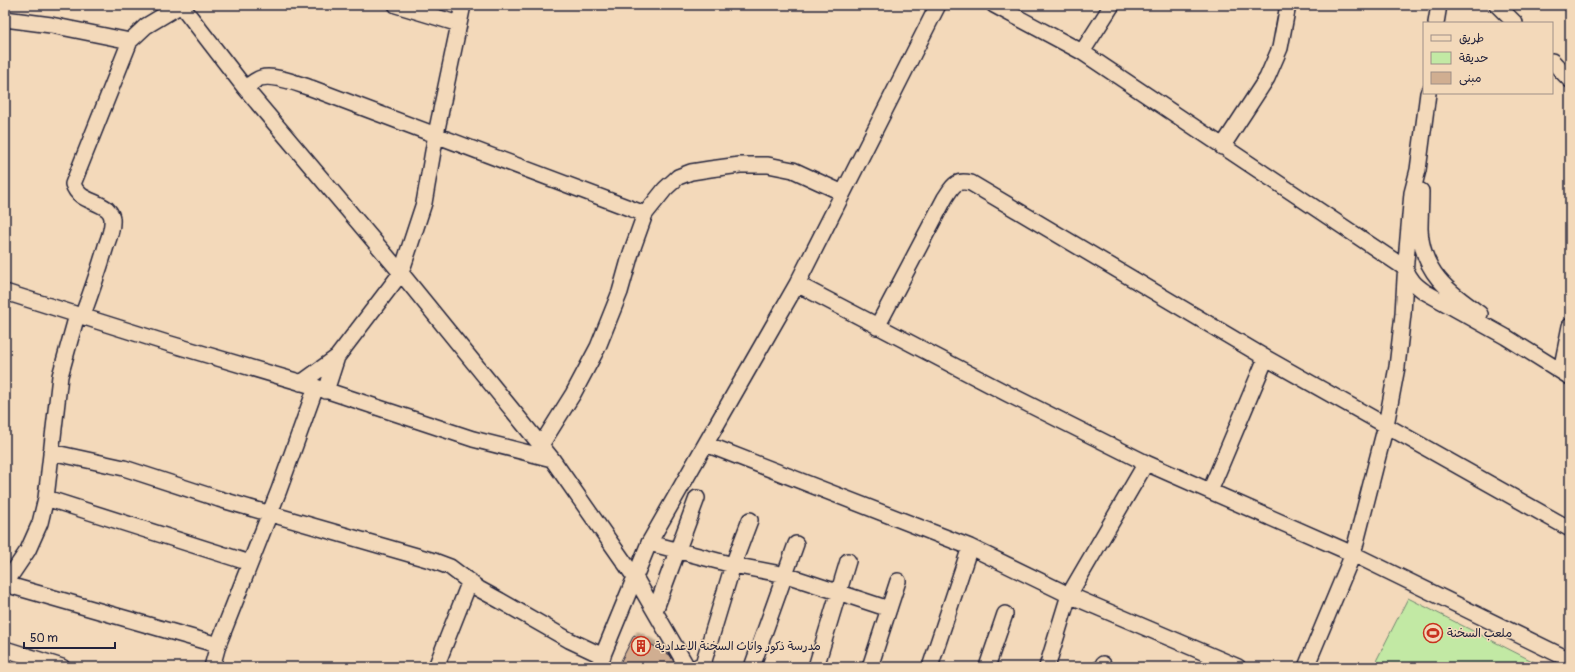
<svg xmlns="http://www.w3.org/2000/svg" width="1575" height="672" font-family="Pangolin,'Playpen Sans Arabic',sans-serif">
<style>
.green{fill:#c2e9a4;stroke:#728670}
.building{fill:#d0ae91;stroke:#22223b;filter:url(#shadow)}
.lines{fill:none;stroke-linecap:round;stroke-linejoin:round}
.minor-casing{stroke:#22223b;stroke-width:18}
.minor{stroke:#f3d9ba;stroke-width:15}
.labels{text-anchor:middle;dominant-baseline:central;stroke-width:3;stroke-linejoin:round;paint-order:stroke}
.poi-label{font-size:12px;fill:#22223b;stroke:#f3d9ba;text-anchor:start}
</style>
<defs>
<filter id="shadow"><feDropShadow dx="3.5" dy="-3.5" stdDeviation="1" flood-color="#0004"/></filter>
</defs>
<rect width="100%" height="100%" fill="#f3d9ba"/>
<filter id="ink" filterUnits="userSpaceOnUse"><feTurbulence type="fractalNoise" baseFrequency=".025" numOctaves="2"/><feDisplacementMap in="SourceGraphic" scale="8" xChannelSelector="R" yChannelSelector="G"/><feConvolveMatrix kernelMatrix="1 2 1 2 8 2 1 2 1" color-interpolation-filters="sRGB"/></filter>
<g filter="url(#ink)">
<path class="green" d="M1408,598L1544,667H1373Z"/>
<path class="building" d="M634,635L670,655L677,667H618Z"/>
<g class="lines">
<g class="minor-casing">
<path id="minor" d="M181,5L245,88L401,273L552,459L636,579L687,667
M396,5L459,24
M994,5L1082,52L1405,268C1410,280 1415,285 1425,292L1506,337L1570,377
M1497,5L1515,23
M5,19L51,25L130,41L146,26L181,5
M1436,23L1439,5
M1082,52L1112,5
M1552,61L1570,80
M245,88C250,85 256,79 261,78C274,74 298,84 311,88L645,214
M1222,147L1267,78L1280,48L1288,5
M1421,191C1421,204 1420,216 1420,229C1422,272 1448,291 1480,314
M797,284L1008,394L1146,463L1353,554L1570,660
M5,292L167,343L316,387L473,439L552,459
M82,317C91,293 99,270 106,246C109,238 113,228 112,219C112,215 110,212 107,209C95,200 78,200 73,184L130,41
M877,327L945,198C953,186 955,179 971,183L1266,358L1570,529
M1561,371L1570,326
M301,383L337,357L401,273L424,203L436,134L463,5
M326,391L337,357
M706,444L970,547L1069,595L1146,463
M541,445L573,394L598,347L620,292L631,253L645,214L665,189L678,177L691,172L710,169L740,165H768L793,170L843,193
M51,452L124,468L219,499L434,561L450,567L479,589L499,600L569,640L603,656
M1210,491L1266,358
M46,498L250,563
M649,543L733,565L786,575L889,609
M5,584L28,550L40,523L46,498L60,376L77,315
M5,584L218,645
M655,611L697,498
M5,649L62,667
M212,667L218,645L279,490L316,387
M436,667L470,581
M598,667L649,543L797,284L938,5
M697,667L703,664L733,565L750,520
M752,667L796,544
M816,667L848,561
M870,667L898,581
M930,667L970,547
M987,667L1005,614
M1047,667L1069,595L1238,667
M1102,667L1103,664
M1306,667L1353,554L1386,425L1397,367L1403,314L1406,261L1412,193L1418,170L1428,93"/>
</g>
<use href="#minor" class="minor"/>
</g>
</g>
<defs>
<g id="stadium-ring" transform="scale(1)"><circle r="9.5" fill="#f3d9ba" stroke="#c8321e" stroke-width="1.5"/><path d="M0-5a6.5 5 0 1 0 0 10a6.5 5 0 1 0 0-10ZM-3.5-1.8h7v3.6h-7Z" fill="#c8321e"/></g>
<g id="building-ring" transform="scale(1)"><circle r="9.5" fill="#f3d9ba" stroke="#c8321e" stroke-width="1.5"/><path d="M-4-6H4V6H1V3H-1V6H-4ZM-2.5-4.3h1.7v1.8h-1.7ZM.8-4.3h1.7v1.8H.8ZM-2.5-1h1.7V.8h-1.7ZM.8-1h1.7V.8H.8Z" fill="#c8321e"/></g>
</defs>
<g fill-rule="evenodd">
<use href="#stadium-ring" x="1433" y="633"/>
<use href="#building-ring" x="641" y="646"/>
</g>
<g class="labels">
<g class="poi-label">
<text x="1447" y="633">ملعب السخنة</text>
<text x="655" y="646">مدرسة ذكور واناث السخنة الاعدادية</text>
</g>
</g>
<rect width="1575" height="672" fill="none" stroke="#f3d9ba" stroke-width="20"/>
<rect x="10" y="10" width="1555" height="652" fill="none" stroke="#22223b" stroke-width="1.5" filter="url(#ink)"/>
<rect x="1423" y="22" width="130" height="72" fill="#f3d9ba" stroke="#9f9087"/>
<rect x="1431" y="35" width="20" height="6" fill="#f3d9ba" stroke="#9f9087"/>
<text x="1459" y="42" font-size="12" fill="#22223b">طريق</text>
<rect x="1431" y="52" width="20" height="12" fill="#c2e9a4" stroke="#9f9087"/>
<text x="1459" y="62" font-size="12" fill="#22223b">حديقة</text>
<rect x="1431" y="72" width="20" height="12" fill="#d0ae91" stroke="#9f9087"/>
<text x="1459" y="82" font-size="12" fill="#22223b">مبنى</text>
<path d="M24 642v6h91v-6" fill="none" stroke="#22223b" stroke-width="2"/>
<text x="30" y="642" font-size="12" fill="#22223b" stroke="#f3d9ba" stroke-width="3" paint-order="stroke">50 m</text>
</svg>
